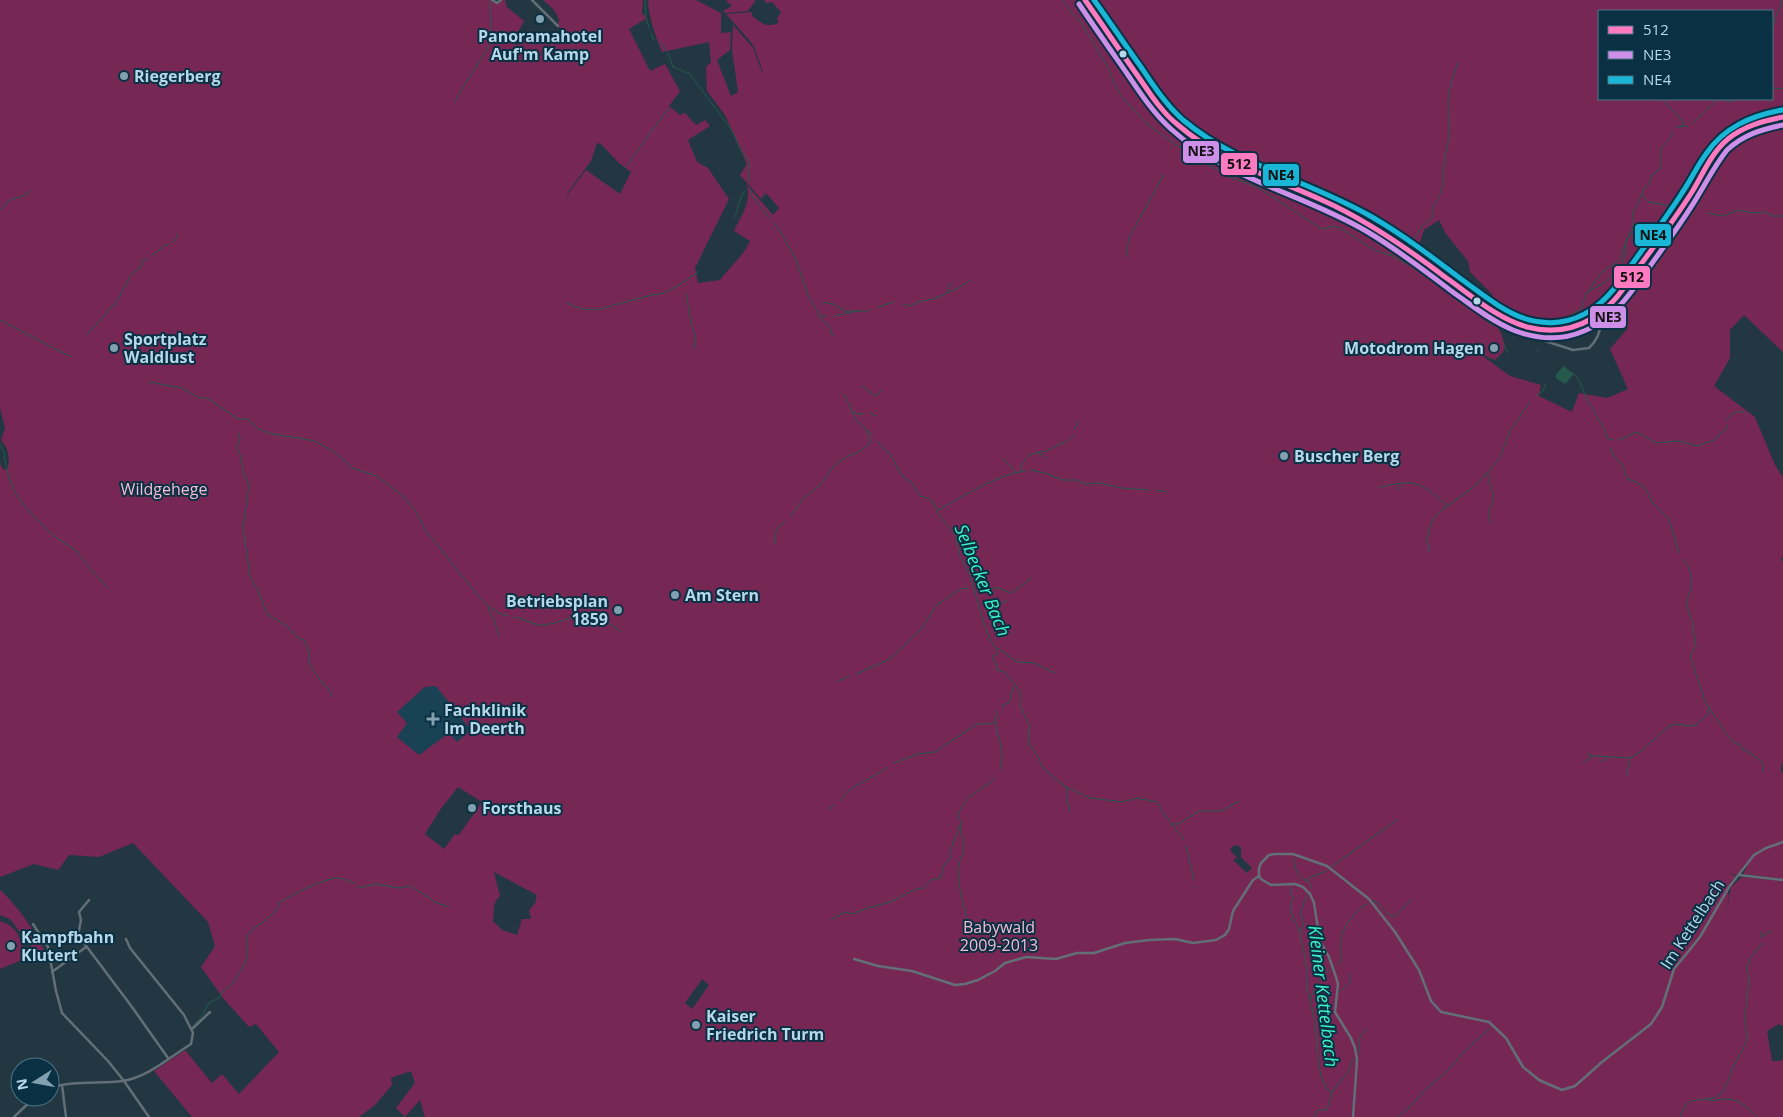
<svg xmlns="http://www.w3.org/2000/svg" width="1783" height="1117" font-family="'Open Sans',sans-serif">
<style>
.built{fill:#194255}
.green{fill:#772754;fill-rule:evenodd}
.water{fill:#24594c}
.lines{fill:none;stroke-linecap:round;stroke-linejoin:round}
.stream{stroke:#24594c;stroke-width:1}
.minor{stroke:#636f77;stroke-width:2.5}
.secondary{stroke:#637279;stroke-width:4}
.bus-1-casing{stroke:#093143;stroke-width:9}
.bus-2-casing{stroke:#093143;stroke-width:9}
.bus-3-casing{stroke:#093143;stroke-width:9}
.bus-1{stroke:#fe7ac1;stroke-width:5}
.bus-2{stroke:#ce8fe9;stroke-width:5}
.bus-3{stroke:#1ab6d8;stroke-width:5}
.poi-dot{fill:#82a0af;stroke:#093143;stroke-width:2}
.bus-dot{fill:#b6d8ea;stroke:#093143;stroke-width:2}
.labels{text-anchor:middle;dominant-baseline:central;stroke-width:4;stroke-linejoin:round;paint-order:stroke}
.poi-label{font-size:16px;font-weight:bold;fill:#b6d8ea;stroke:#093143;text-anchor:start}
.park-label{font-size:16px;fill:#f7bbd4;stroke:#093143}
.street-label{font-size:16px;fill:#b6d8ea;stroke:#093143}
.water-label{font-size:18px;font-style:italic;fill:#3ef1c6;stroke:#093143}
.line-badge{stroke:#093143;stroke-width:2}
.pale-badge-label{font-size:14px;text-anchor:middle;font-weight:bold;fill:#111}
</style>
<rect width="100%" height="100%" fill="#223741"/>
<path class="built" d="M436,686L471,730L457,743L449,733L419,755L397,737V712L425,687Z"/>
<path class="green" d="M0,0H491L497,4L502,0H505L507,7L524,21L512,43L518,45L522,32L528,31L553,38L540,55L521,60H507L508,62H522L540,56L554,39L564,40L567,37L558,25L559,19L554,10L543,0H643L642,13L647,18L629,29L650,71L665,64L680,91L669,106L680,115L685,113L696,125L705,120L710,126L688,140L697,162L708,168L729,199L695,268L698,283L720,280C731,265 742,258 750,241L734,231C741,216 753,200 746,184L773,215L779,208L766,193L761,199L740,175L747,164L725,115L707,91L706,67L711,62L709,42L662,52C655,34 649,19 648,0H696L721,13V33L731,32L730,50L717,60L731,96L738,92L732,50L733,25L753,48L762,72H763L754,47L750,41L726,14L752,12V16C761,23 769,29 779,22L777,19L781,12L772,2L766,3L764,0H1082L1154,104L1168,121L1187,137L1221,159L1352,218L1472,299L1468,304L1496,324L1501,333L1505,346L1503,352L1495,360L1480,354L1510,376L1541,385L1539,396L1572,412L1579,393L1607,398L1628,389L1610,349L1628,328L1612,307L1660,245L1687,205L1708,171L1731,141L1743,133L1767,124L1783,122V352L1744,315L1730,330V358L1714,386L1755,417L1775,465L1783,477V556L1781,560L1783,561V763H1782L1781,772L1783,773V879L1743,874L1753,855L1737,875L1729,873L1736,876L1727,889L1729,895L1726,916L1731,887L1742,877L1783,881V1026L1779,1024L1767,1031L1772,1061H1781L1783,1059V1117H425L420,1100L405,1117L396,1108L415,1083L411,1071L391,1078L392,1085L375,1105L359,1117H192L154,1071L185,1050L212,1083L222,1074L239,1094L279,1052L256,1024L249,1027L223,998L201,967L215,946L208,922L133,843L99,857L69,855L58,870L34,864L0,877V462L2,468L5,470L8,468C10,456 8,448 1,440L5,428L0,408ZM597,143L601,144L619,163L631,172L620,194L586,170L570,191L565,201L569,191L591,161ZM436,686L471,730L457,742L449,733L419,755L397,737L407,723L397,712L425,687ZM458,787L482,802L459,835L455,834L444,849L425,834L440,810ZM1236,845L1241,847V857L1252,868L1247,873L1233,860L1237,858L1230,850L1233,846ZM494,872L537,895L535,903L529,910L531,919H522L517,935L502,930L493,921C495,911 491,905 500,896ZM702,979L709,985L692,1009L685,1003Z
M728,0H756L748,11L725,13L723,11L732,6L726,1Z
M1089,0H1783V114L1755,119L1741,125L1711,149L1670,220L1613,298L1591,317L1576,324L1546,329L1522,325L1495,303L1492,294L1470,272L1468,261L1446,234L1439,220L1424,230L1416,254L1346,208L1235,160L1212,148L1184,128L1172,118L1161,104L1134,65L1127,52ZM1599,11H1772V99H1599Z
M0,890C13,900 46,944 47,960L33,949L10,919L0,915Z
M0,921C20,927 21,941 24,959L0,969Z"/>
<path class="water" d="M1563,366L1574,374L1565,384L1556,378V375Z"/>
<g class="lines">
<path class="stream" d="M645,0L646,18L649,28
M1063,0L1071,12L1082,24L1107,66L1116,87L1122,97L1148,125L1176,145L1195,155L1204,163L1222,172L1227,176L1257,187L1320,228L1323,229L1333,226L1340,228L1376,251L1390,255L1411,266L1447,292
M1772,32L1775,18L1779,11L1782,0
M651,33L654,41
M659,42L667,51
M668,53L673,67L690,74L731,129L741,150L749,161L748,171L750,182
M1772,88L1783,89
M1662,99L1679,117
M1723,99L1729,102L1737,99
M454,102L491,43L490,2
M1679,118L1683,121V125L1680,126
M1693,123L1718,99
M1676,127L1688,126
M627,166L634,155L669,108
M750,189L752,196L770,219
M1642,194L1649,202L1670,206
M0,210L8,201L25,195L30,191
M1707,213L1723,216L1738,210L1753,213L1764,212L1773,216H1783
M734,218C739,210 738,199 745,191
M773,222L780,231L796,260L809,298L816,309L820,318L829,326L833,336
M1407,242L1417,235L1421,227L1432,218L1433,206L1439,198L1443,185L1444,163L1449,138L1448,101L1451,83L1458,62
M173,243L176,239L177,234
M152,255C159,252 162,246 169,244
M1390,255L1396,253
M1126,257L1129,238L1162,178L1163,174
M1589,290L1602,272L1616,263L1621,258L1626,241L1630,232
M947,292L952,282
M686,293L691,323L695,336L694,349
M566,302C586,314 599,310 618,304C628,301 638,299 648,296C653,294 659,295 663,293C677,288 688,279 699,271
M823,302L833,304L845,311H869
M903,304L909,306L921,301L934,299L960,287L970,280
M878,307L893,302
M820,315L826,317
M834,316L857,311
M1483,318L1493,326
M0,320L71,357
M1556,324L1582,308L1586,293L1605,282L1621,267L1626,251L1625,244L1632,232L1633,211L1637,206L1644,188L1649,184L1652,175L1660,169C1661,163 1659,156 1661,150C1664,142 1670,143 1673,132
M86,335L99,322L110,308L115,305L131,275L142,266V261L147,259
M1504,345L1508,353
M1535,352L1539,348
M1574,374L1578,378L1589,404C1595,408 1594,414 1598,419C1603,425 1605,430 1607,438L1613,440
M149,382L182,388L199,398H208L238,419H248L258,429L272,434L310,440L319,443L337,454L352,468L377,476L404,497L416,512L426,531L476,593L488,606L499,613L508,616
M862,386L875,396L882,390
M844,394L856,420L872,435
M1536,396L1543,391L1546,383
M853,412L858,414H864
M870,413L876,416
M1727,420C1730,414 1738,409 1745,413
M1075,429L1078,421
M239,433L240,440L237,447L241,457L243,472L249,485L243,528L250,576L258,591L267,614L287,626L298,638L304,640L309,652L310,666L323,684L327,687L333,697
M1619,440L1637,432L1656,443L1678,441L1698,446L1714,440L1726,429L1727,425
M878,442L891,456L902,476L912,483L920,496L928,498L933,502L939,515L956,537L960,557L970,575L984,624L991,641L998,651L997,654L993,656V660L996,662L997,670L1004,672L1015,684L1011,694L1010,702L1002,706L1003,708
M0,444L5,455L4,457L9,478L15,492L24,505L49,532L77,552L91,570L108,588
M1611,448L1613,455L1623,466L1627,479L1634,481L1645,488L1652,502L1669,519L1679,553
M1037,452L1047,458
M1003,459L1016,472
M1030,470L1045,473L1062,480H1076L1085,484L1100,483L1121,488L1149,490
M1020,471C1025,454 1030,454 1046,451C1051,449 1056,446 1060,444C1066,442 1070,440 1073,435
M1488,473C1487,481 1493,488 1493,497C1492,510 1485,507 1491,524
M1379,487C1388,486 1397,483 1407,483C1423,482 1435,496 1448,506
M1156,490L1167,492
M1397,490L1400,484
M938,510C965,496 995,475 1025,471
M791,516L804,498L821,484L833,467L846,457L861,451L870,443V438L866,430
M775,544L776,530L785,521
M1430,552L1427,540L1429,529L1433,519L1442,510L1475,486L1495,464L1500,458L1510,431L1530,402
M1683,559C1696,572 1692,588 1686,603L1692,621L1696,647L1692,652L1691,659L1705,701L1724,731L1733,742L1740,745L1742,749C1746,750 1762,760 1763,764C1764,766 1763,770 1763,772
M976,589L998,588L1011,593L1032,578
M998,603L1007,601
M488,607C492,617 497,625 499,636
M514,617C524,618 533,626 544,625C552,624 559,621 567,619C588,615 606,619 622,632
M998,648L1017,662L1034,663L1055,673
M856,674L890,659L922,628L937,605L960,589L968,588
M838,681L850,676
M1016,686L1020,692V706L1030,726L1028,737L1030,746L1037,755L1043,768L1053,777L1066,787L1090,798L1123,802L1137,798L1157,802L1164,814L1184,840
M997,711C993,723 999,737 1002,750C1003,756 1000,763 1001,770
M1587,754L1593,756
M1601,762L1609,757
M894,763L918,754L935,752L977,724H988L996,722
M1583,763L1593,756L1630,758L1640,752L1669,726L1677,724L1691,726L1697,724L1708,714V708
M1626,776L1630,759
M1067,788V799L1070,812
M840,801C849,784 873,780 887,767
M828,810L834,805
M1173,824H1178L1199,811H1221L1239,801
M961,825C960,833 963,837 964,845C965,852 959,860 958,868C958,887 964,908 969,927
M1186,845L1194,880
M1294,859C1294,870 1298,875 1306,881
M1331,867L1397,820
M358,887H364L374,884L400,888L410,886L431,899L434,902L449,907
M1291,887L1290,894L1293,897L1290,910L1300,932
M1194,888V886
M1310,888L1311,886L1307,879L1326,871
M1307,895L1301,911L1303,925L1300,933L1306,963L1307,988L1315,1022L1319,1066L1323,1082L1328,1090L1332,1092L1327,1110H1318L1314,1117
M1373,901C1381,902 1385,915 1394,917L1412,899
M831,920L844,912L852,914L868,908L890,902L918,888L922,889L931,880L941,878L944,865L950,859V852L961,822L958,815C968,791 978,794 995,778
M1761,936V932
M1761,937L1772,931
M1339,965C1343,958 1340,951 1340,944C1341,930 1354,910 1367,904
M1341,991L1350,982V974
M1310,1001C1314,986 1318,978 1331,969
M1312,1010L1331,995
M193,1026L201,1017L209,1003L220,997L222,992L234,982L246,961L247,946L246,937C254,924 275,919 280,902C297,893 316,882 335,878C341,877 348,881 354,883
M1359,1052V1039L1366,1028
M1332,1092L1348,1072L1353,1059
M1707,1099C1714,1102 1716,1100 1723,1099C1738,1098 1747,1107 1757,1117
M1398,1117L1413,1104L1425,1090L1444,1074L1470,1046L1489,1029
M1680,1117L1686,1105L1691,1101L1713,1098L1722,1093L1726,1086L1733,1067L1744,1047L1747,1039L1745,1017L1749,980L1747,968L1750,959L1762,943"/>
<path class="minor" d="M492,0L497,3L501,0
M532,0L558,26
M1542,340L1573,350L1589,348C1596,341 1601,333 1600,323L1594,318
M1739,875L1783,880
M89,900L79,912L81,920L78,935L132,1007L168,1058
M33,924L48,947L56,991L62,1013L108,1061L124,1081L149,1117
M854,959L878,966L912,971L955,985L965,984L978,980L995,971L1005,963L1026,957L1056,959L1077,953H1094L1125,943L1149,940L1175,939L1193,943L1216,940L1225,935L1229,929L1233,911L1253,880L1259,876
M52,972L86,947
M192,1029L210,1012
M62,1085L66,1117
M50,1088C73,1080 99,1084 123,1081C148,1077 170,1057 191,1044L193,1033L184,1015L130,948L126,939
M14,1117L35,1097
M1353,1117L1357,1060L1355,1048L1351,1038L1335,1012L1338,984L1336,977L1329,957L1320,941L1314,903L1310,894L1303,887L1295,884L1271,885L1261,879L1259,876V868L1261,863L1269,855L1275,854H1293L1327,866L1369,899L1395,932L1419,970L1431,1001L1441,1012L1489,1022L1506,1038L1523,1067L1539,1080L1562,1090L1575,1086L1602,1062L1651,1024L1662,1007L1674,969L1700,937L1729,887L1754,855L1766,848L1783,842"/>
<path class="secondary" d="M1085,0L1156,102C1204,165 1285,178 1351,214C1403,242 1450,282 1499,315C1537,336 1574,338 1608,307C1621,295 1630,279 1641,265C1659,240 1676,216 1693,190C1703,173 1712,153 1727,140C1744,126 1762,121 1783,117"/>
<g class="bus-1-casing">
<path id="bus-1" d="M1085,0C1102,24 1118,48 1135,72C1148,90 1160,111 1178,125C1221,162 1274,178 1324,201C1368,221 1407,248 1445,277C1471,295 1496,318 1527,327C1550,333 1573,330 1593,318C1612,307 1624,288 1636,271C1655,245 1675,219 1692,192C1703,174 1711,153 1728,139C1744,126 1763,121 1783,117"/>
</g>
<g class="bus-2-casing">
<path id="bus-2" d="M1079,4C1095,28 1112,52 1128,75C1141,94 1154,114 1171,129C1226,179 1303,194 1366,231C1397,249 1425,271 1454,293C1473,306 1491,321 1513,330C1536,339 1561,341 1584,331C1618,318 1637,283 1658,255C1672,235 1687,215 1699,194C1708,179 1716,164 1727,150C1743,135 1762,129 1783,125"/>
</g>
<g class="bus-3-casing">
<path id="bus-3" d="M1094,0C1110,22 1125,45 1141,67C1153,85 1166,105 1183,120C1238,166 1310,181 1372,217C1403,235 1432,257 1461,279C1482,294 1502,311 1526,319C1548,326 1572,323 1591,310C1608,299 1619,283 1630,267C1648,242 1666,218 1682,193C1691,180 1697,166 1706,154C1724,127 1751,116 1782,110"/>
</g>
<use href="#bus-1" class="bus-1"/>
<use href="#bus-2" class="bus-2"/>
<use href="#bus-3" class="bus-3"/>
</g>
<g class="poi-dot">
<circle cx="540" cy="19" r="5"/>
<circle cx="124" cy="76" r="5"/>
<circle cx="114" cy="348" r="5"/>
<circle cx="1494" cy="348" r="5"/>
<circle cx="1284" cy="456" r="5"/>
<circle cx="675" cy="595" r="5"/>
<circle cx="618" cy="610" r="5"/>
<path d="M430.5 711.5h5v5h5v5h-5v5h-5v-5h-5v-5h5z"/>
<circle cx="472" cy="808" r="5"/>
<circle cx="11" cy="946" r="5"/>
<circle cx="696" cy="1025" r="5"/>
</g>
<g class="bus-dot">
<circle cx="1123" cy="54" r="4.5"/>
<circle cx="1477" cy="301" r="4.5"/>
</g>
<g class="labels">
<g class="poi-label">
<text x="540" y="36" text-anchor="middle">Panoramahotel<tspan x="540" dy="18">Auf'm Kamp</tspan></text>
<text x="134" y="76">Riegerberg</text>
<text x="124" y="339">Sportplatz<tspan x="124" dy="18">Waldlust</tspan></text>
<text x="1484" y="348" text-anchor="end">Motodrom Hagen</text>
<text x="1294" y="456">Buscher Berg</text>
<text x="685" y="595">Am Stern</text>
<text x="608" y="601" text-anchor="end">Betriebsplan<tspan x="608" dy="18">1859</tspan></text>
<text x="444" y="710">Fachklinik<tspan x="444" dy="18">Im Deerth</tspan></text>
<text x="482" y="808">Forsthaus</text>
<text x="21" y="937">Kampfbahn<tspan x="21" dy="18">Klutert</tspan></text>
<text x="706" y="1016">Kaiser<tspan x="706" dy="18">Friedrich Turm</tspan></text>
</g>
<g class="park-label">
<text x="164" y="489">Wildgehege</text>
<text x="999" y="927">Babywald<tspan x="999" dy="18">2009-2013</tspan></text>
</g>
<g class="street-label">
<text transform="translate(1692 924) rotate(-57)">Im Kettelbach</text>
</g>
<g class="water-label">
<text transform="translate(983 580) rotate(68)">Selbecker Bach</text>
<text transform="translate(1324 996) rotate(83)">Kleiner Kettelbach</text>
</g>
</g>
<g class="line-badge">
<rect x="1182" y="140" width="38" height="24" rx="5" fill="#ce8fe9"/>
<rect x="1220" y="152" width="38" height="24" rx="5" fill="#fe7ac1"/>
<rect x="1262" y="163" width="38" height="24" rx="5" fill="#1ab6d8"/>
<rect x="1634" y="223" width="38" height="24" rx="5" fill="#1ab6d8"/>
<rect x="1613" y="265" width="38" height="24" rx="5" fill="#fe7ac1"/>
<rect x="1589" y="305" width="38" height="24" rx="5" fill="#ce8fe9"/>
</g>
<g class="pale-badge-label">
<text x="1201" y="156">NE3</text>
<text x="1239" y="169">512</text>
<text x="1281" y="180">NE4</text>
<text x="1653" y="240">NE4</text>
<text x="1632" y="282">512</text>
<text x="1608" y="322">NE3</text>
</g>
<rect x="1598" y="10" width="175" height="90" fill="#093143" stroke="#4e7486"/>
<rect x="1608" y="26" width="25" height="8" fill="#fe7ac1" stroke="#4e7486"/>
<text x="1643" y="35" font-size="15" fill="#b6d8ea">512</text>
<rect x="1608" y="51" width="25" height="8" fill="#ce8fe9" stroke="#4e7486"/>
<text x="1643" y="60" font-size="15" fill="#b6d8ea">NE3</text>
<rect x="1608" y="76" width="25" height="8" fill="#1ab6d8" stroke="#4e7486"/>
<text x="1643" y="85" font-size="15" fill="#b6d8ea">NE4</text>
<g transform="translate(35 1082) rotate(259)"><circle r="24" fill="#093143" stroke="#4e7486"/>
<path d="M0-4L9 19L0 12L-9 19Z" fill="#82a0af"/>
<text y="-8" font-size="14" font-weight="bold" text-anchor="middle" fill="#b6d8ea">N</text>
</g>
</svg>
